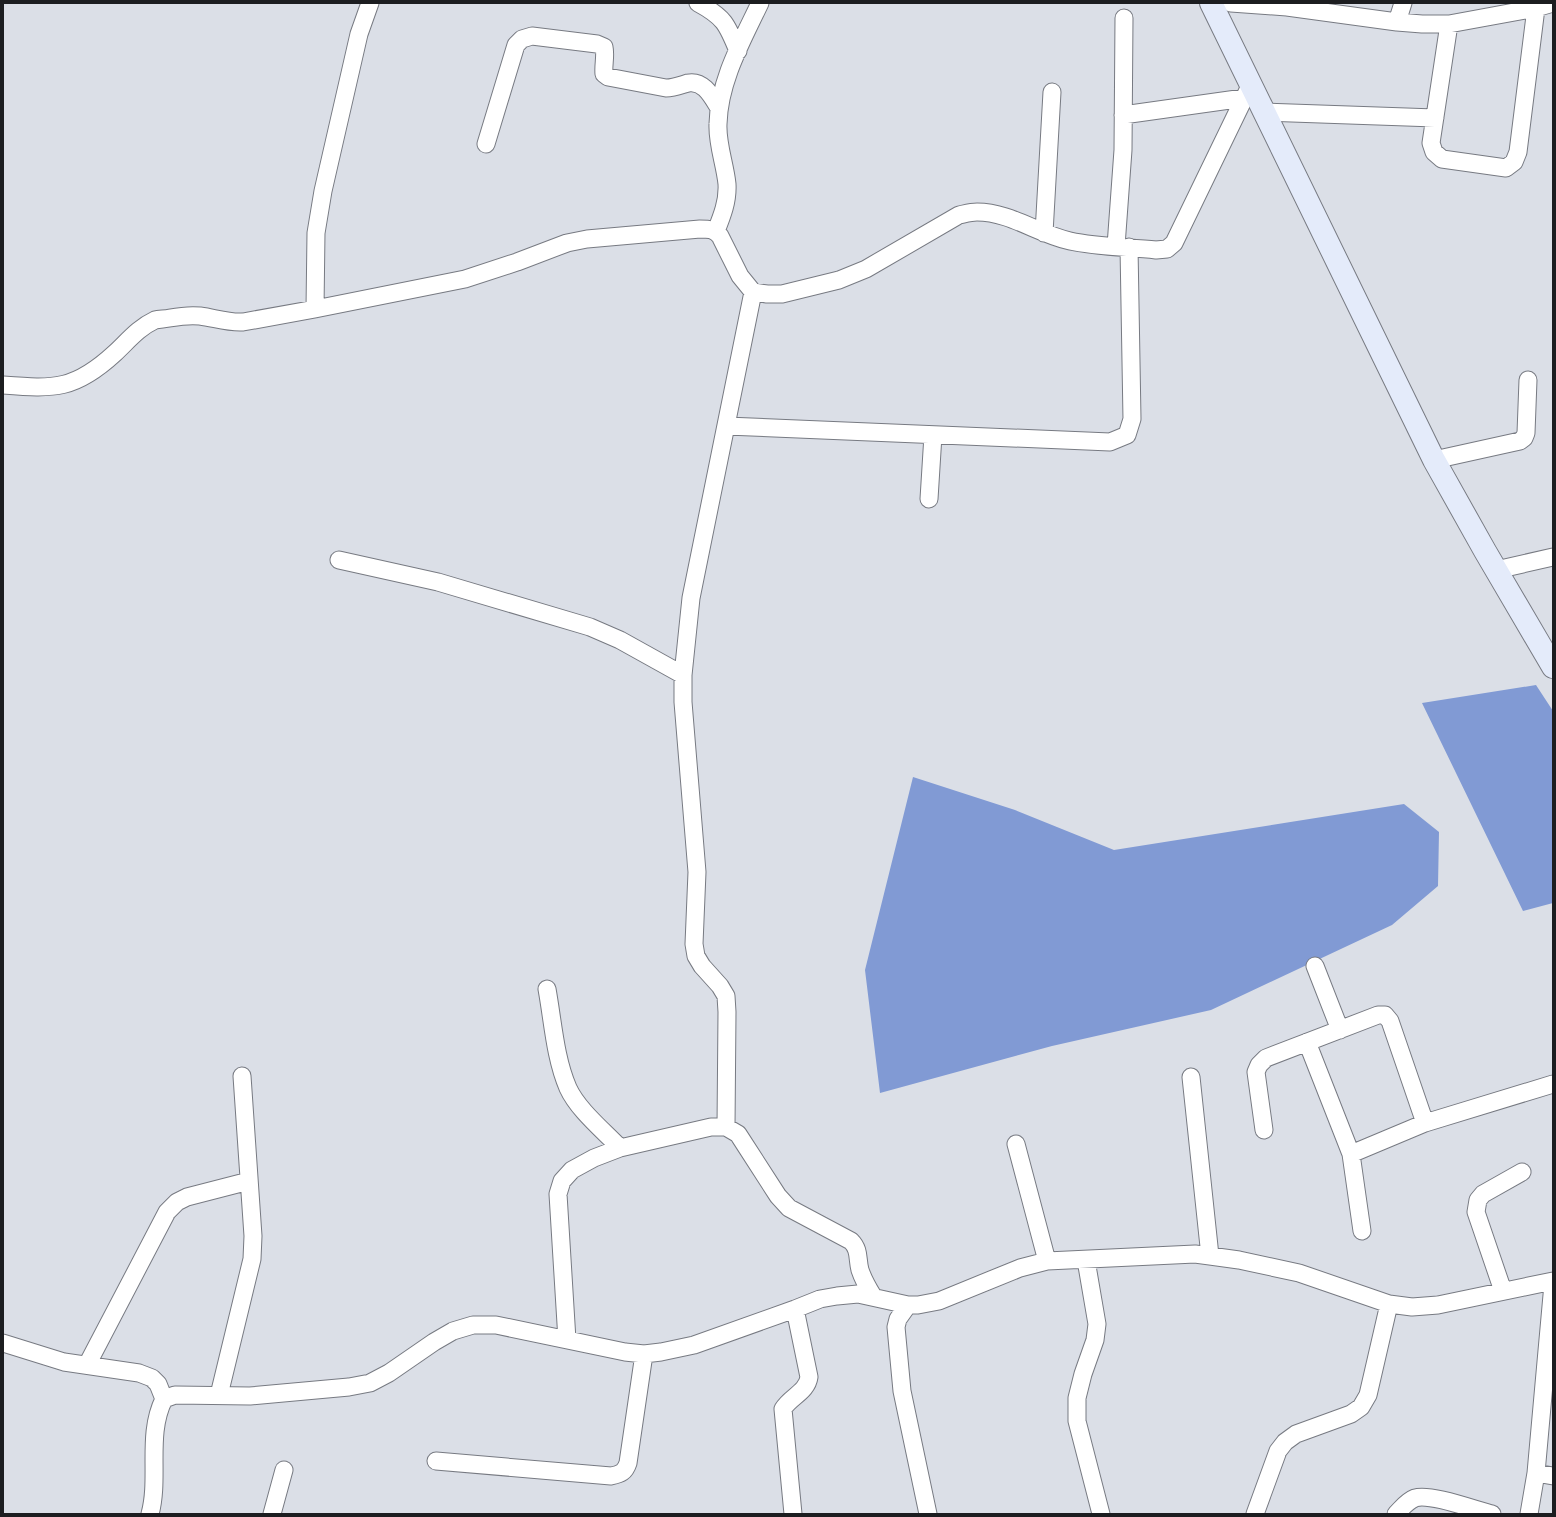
<svg xmlns="http://www.w3.org/2000/svg" width="1556" height="1517" font-family="Lato,sans-serif">
<style>
.water{fill:#819ad4}
.lines{fill:none;stroke-linecap:round;stroke-linejoin:round}
.street-casing{stroke:#777a82;stroke-width:19}
.secondary-casing{stroke:#777a82;stroke-width:24}
.street{stroke:#fff;stroke-width:17}
.secondary{stroke:#e4ebfa;stroke-width:22}
</style>
<rect width="100%" height="100%" fill="#dbdfe7"/>
<path class="water" d="M1536,685L1553,711V903L1523,911L1422,703Z
M913,777L1015,810L1114,850L1404,804L1439,832L1438,886L1392,925L1211,1010L1052,1046L880,1093L865,970Z"/>
<g class="lines">
<g class="street-casing">
<path id="street" d="M698,3C724,17 727,24 738,51
M1231,3L1287,7L1397,22L1422,24H1449L1536,8L1553,3
M1397,22L1403,3
M1449,24L1431,143L1434,152L1442,159L1506,168L1514,162L1518,152L1536,8
M1264,112L1435,118
M1123,115L1244,98
M486,144L516,45L522,39L532,36L597,44L604,47C606,56 603,65 604,74L608,77L666,88C674,88 681,85 688,83C704,80 712,97 719,108
M716,231C722,216 728,201 727,184C725,164 717,144 718,124C719,81 742,41 760,3
M1044,233L1052,92
M1116,246L1123,150L1124,18
M315,309L316,233L323,191L359,34L370,3
M3,385C55,389 75,390 115,353C128,341 138,328 155,320C159,319 165,319 170,318C181,316 190,315 200,316C215,318 228,323 243,322L315,309L465,279L517,262L567,243L587,239L700,229C709,229 714,229 720,236L740,276L753,292L767,294H782L839,280L866,269L959,215C964,214 971,212 977,212C1010,212 1038,234 1070,241C1097,247 1128,247 1156,250L1167,249L1174,243L1251,84
M726,426L1110,442L1127,435L1132,419L1129,247
M1434,460L1520,441L1524,438L1526,433L1528,380
M929,499L933,435
M339,560L438,582L590,627L620,640L683,675
M1496,570L1553,557
M1315,966L1340,1030
M547,989C553,1022 555,1058 568,1088C578,1110 604,1131 620,1148
M1307,1042L1351,1154L1362,1231
M1191,1077L1210,1256
M726,1127L727,1012L726,996L720,986L702,966L696,956L694,944L697,872L683,702V675L691,598L753,292
M1264,1130L1256,1072L1259,1065L1266,1058L1378,1015H1385L1390,1021L1425,1123
M1016,1144L1047,1261
M1351,1154L1425,1123L1553,1084
M1086,1260L1097,1324L1095,1340L1083,1374L1077,1398V1421L1101,1514
M1503,1291L1476,1212L1478,1200L1483,1194L1522,1172
M908,1305L898,1319L896,1327L902,1391L928,1514
M567,1340L558,1194L562,1181L572,1170L594,1158L620,1148L711,1127H726L738,1134L778,1196L789,1208L851,1241C860,1250 857,1259 860,1270C863,1279 868,1288 873,1296
M3,1343L64,1362L139,1373L152,1378L158,1384L164,1399
M87,1365L167,1212L177,1202L187,1197L249,1181
M219,1395L252,1259L253,1236L242,1076
M436,1461L611,1476C621,1474 625,1472 628,1463L644,1354
M1536,1473L1553,1476
M150,1514C160,1477 146,1435 164,1399L175,1395L250,1396L349,1387L370,1383L389,1373L434,1342L453,1331L473,1325H496L625,1352L644,1354L661,1352L694,1345L795,1309L820,1299L837,1296L858,1294L908,1305H918L939,1301L1020,1268L1047,1261L1195,1254L1210,1256L1239,1260L1299,1273L1389,1304L1412,1307L1438,1305L1553,1281
M272,1514L284,1470
M793,1514L783,1409C790,1397 807,1392 809,1377L795,1309
M1255,1514L1278,1451L1285,1442L1296,1434L1351,1414L1361,1407L1368,1395L1389,1304
M1396,1514C1402,1508 1407,1501 1415,1498C1430,1493 1476,1510 1492,1514
M1529,1514L1536,1473L1553,1284"/>
</g>
<g class="secondary-casing">
<path id="secondary" d="M1211,3L1434,460L1485,551L1553,667"/>
</g>
<use href="#street" class="street"/>
<use href="#secondary" class="secondary"/>
</g>
<rect width="1556" height="1517" fill="none" stroke="#1c1d20" stroke-width="8"/>
</svg>
